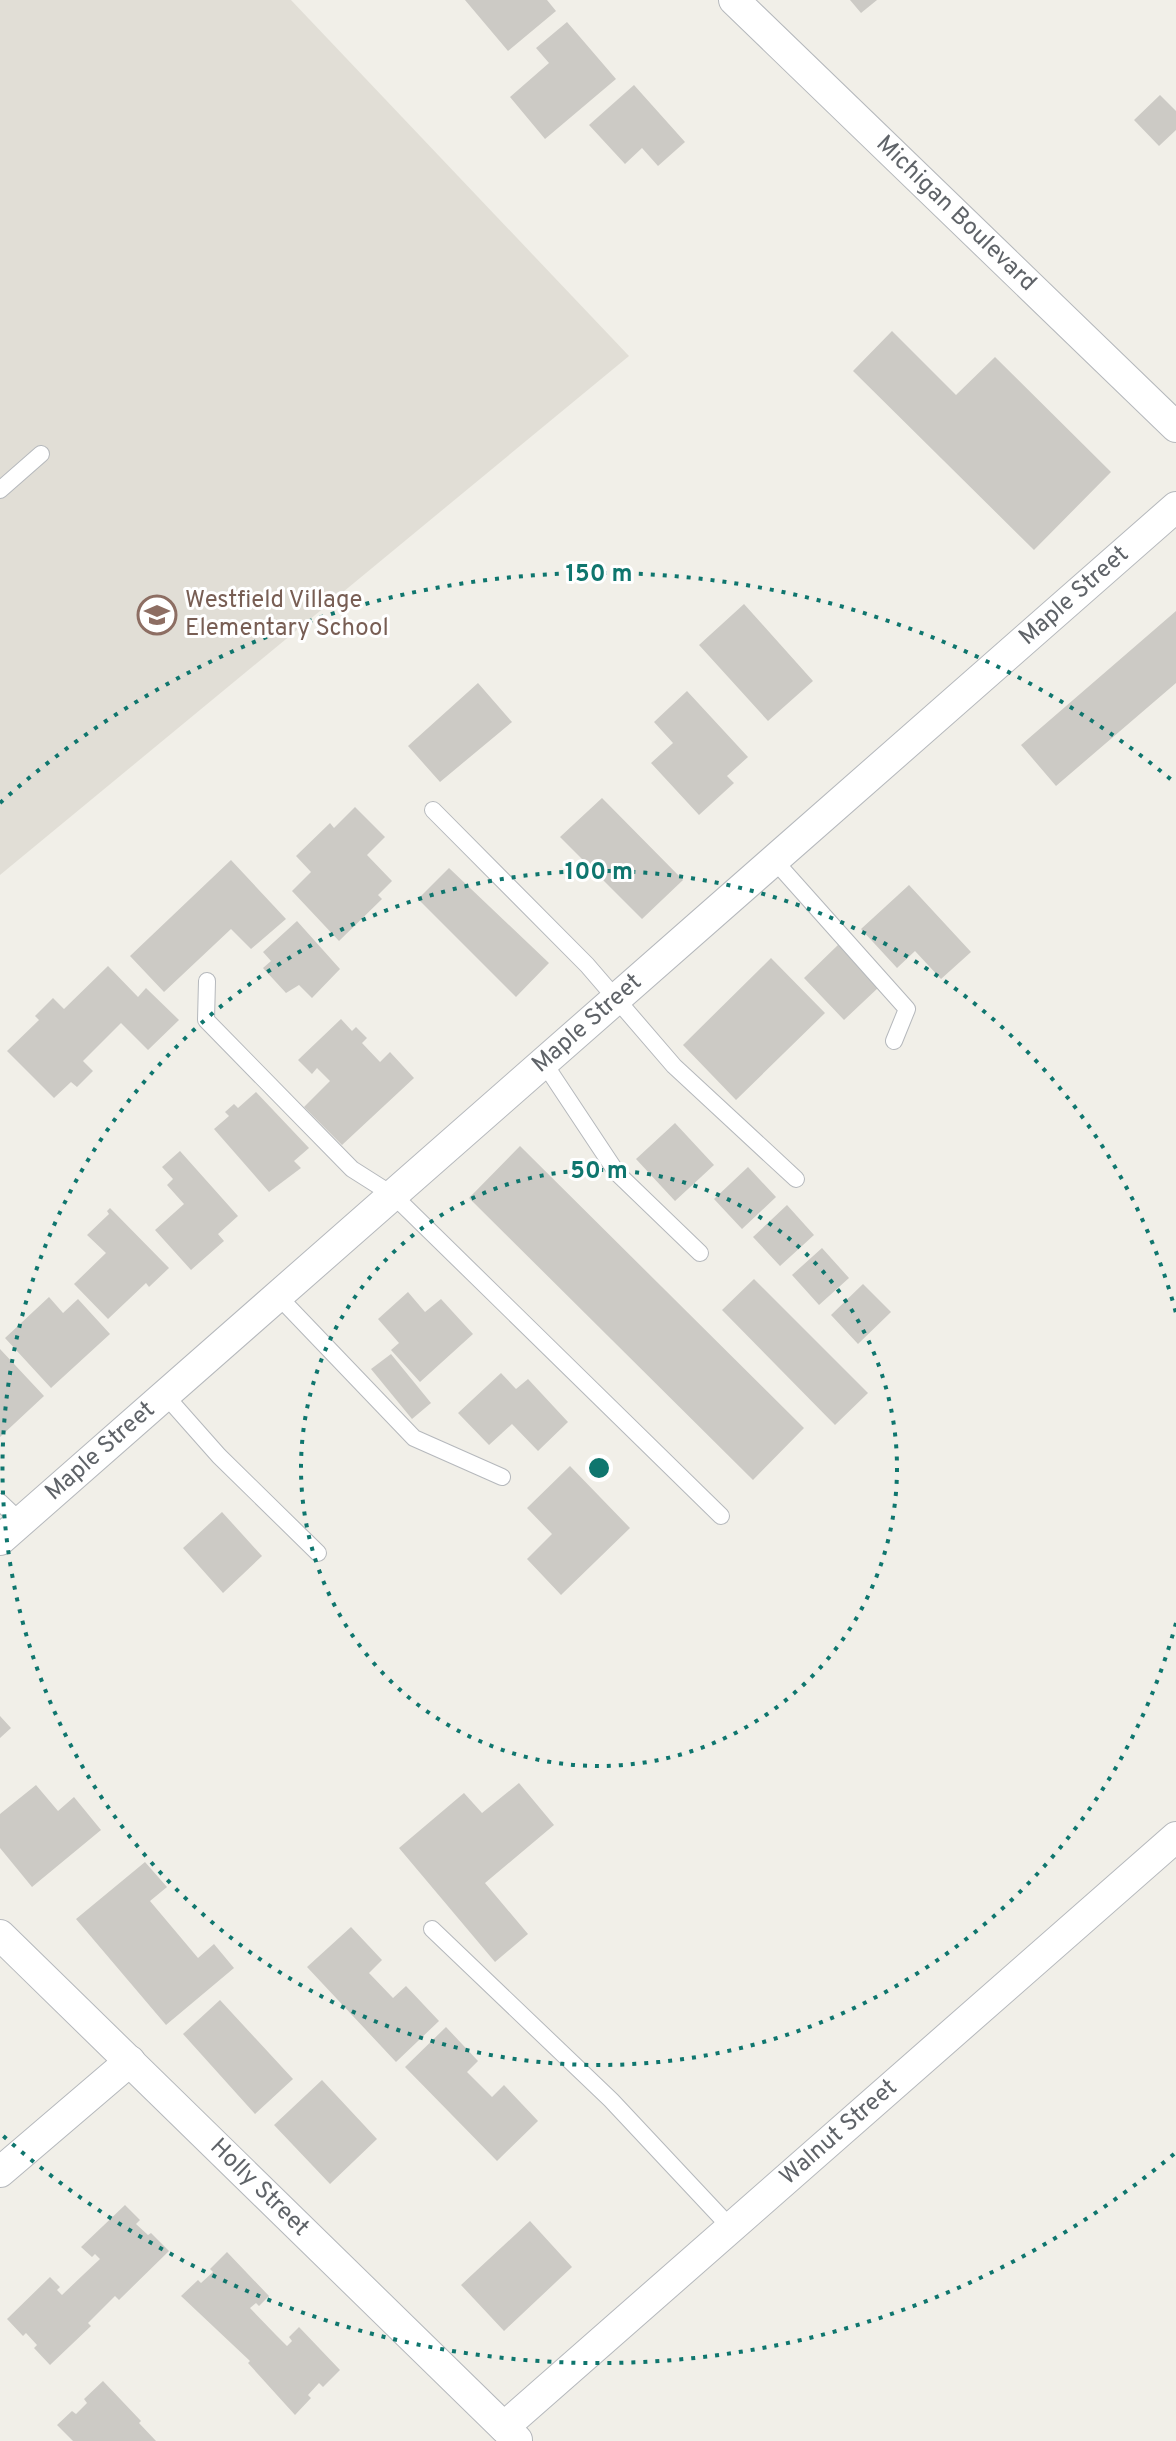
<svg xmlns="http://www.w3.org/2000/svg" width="1176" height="2441" font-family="Overpass,sans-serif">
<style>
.education{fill:#e1ded6}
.building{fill:#cccac5}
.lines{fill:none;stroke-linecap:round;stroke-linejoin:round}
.lane-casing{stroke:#b5b8bc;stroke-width:18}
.street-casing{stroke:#b5b8bc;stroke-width:32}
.lane{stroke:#fff;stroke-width:16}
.street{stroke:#fff;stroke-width:30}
.ring{fill:none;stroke:#0f766e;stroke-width:4;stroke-dasharray:4 8}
.labels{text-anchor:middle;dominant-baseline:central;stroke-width:6;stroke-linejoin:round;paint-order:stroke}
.street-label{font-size:24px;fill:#5f6368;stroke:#fff}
.education-label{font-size:24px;fill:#785e54;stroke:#fff;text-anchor:start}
.centre{fill:#0f766e;stroke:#fff;stroke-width:4}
.ring-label{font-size:24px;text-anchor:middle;font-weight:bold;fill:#0f766e;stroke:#fff;stroke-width:6;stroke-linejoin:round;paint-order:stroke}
</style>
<rect width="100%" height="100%" fill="#f1efe8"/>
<path class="education" d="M0,0H291L629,356L0,875Z"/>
<path class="building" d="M465,0H547L556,11L508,51Z
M850,0H877L861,13Z
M567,22L616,79L545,139L510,97L549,63L536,48Z
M634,85L685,142L658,166L642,148L625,164L589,125Z
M1160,95L1176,111V130L1159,146L1134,120Z
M892,331L956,395L995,357L1111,472L1034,550L853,371Z
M744,604L813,681L768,721L699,645Z
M1176,611V683L1056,786L1021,745Z
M478,683L512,722L440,782L408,746Z
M687,691L748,757L727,776L734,783L699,815L651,763L673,743L654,722Z
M602,798L683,880L642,919L560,837Z
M355,807L385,837L367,855L392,881L378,895L382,899L339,941L292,891L311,872L296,856L330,823L334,828Z
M231,860L286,919L251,949L231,929L164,992L130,956Z
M449,868L549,963L516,997L418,899Z
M909,885L971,952L941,979L915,951L897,968L861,929Z
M297,921L340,969L312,998L299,985L286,993L263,968L271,961L263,952Z
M839,944L879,987L844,1020L804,978Z
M771,958L825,1013L736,1100L683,1045Z
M108,966L138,997L146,988L179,1020L148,1050L121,1023L83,1061L93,1071L77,1087L71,1082L54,1098L7,1051L39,1020L35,1016L53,998L64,1009Z
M341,1019L352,1031L356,1027L367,1038L362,1043L380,1062L390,1052L414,1078L342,1145L304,1107L330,1081L317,1068L312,1074L298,1060Z
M256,1092L309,1148L294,1161L301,1168L269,1192L214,1129L229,1116L225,1112L234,1104L238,1108Z
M675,1123L714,1165L675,1201L636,1159Z
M520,1146L804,1428L753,1480L469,1198Z
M180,1151L238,1216L218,1234L224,1241L191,1270L155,1230L184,1204L167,1185L173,1179L162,1167Z
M748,1167L776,1197L742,1229L714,1199Z
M787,1205L814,1235L780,1266L753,1237Z
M110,1208L169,1268L149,1287L146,1283L108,1319L74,1284L106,1253L87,1235L109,1214L107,1211Z
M822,1248L849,1278L819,1305L792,1275Z
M754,1279L868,1393L835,1425L722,1310Z
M863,1284L891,1312L858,1344L831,1315Z
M408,1292L425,1312L441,1299L473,1334L420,1382L391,1350L399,1343L378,1319Z
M49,1297L63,1313L78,1299L110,1334L51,1388L5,1338Z
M0,1349L44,1396L0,1437Z
M391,1354L431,1403L412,1419L371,1369Z
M501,1373L516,1389L528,1379L568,1422L538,1451L512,1424L489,1445L458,1413Z
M570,1466L630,1528L561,1595L527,1559L552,1534L527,1508Z
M222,1512L262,1556L223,1593L183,1548Z
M0,1716L11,1728L0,1738Z
M519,1783L554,1825L485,1883L528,1934L495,1962L399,1848L464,1793L482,1813Z
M36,1785L58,1811L74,1797L101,1830L32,1887L0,1848V1814Z
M145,1862L167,1887L150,1901L198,1958L214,1944L234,1968L166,2025L76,1919Z
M351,1927L382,1960L369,1973L393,1998L406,1986L439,2021L396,2062L307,1967Z
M220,2000L293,2079L255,2114L183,2034Z
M446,2027L478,2061L467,2072L492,2097L504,2085L538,2121L497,2161L405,2067Z
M322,2080L377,2139L330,2184L274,2125Z
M125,2205L140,2220L136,2224L148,2235L151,2233L169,2251L119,2300L115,2296L88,2323L91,2326L50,2365L34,2348L37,2345L26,2333L23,2336L7,2319L50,2277L60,2287L57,2290L62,2295L83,2275L100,2259L95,2254L92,2257L81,2247Z
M530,2221L572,2267L504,2331L461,2285Z
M227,2252L269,2296L259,2306L256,2303L250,2308L275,2334L287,2346L292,2341L289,2337L299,2327L340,2370L323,2387L319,2383L308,2395L311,2398L295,2415L248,2363L250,2361L181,2296L198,2280L201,2283L213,2272L210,2269Z
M103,2381L141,2421L139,2423L156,2441H73L57,2425L72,2411L76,2414L87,2403L84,2399Z"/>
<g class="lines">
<g class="lane-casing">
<path id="lane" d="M0,490L41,454
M433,810L587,965L674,1066L796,1179
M774,860L907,1009L894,1041
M207,981L206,1020L352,1169L393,1195L721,1516
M544,1063L617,1173L700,1253
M278,1296L414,1438L502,1477
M165,1395L219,1456L318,1553
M0,1502L21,1522
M432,1929L611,2100L731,2228"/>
</g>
<g class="street-casing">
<g id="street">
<path id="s1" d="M734,0L1176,427"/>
<path id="s2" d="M0,1540L1176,507"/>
<path id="s3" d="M0,1935L517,2440"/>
<path d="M0,2172L130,2061"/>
<path id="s4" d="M504,2427L1176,1837"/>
</g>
</g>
<use href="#lane" class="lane"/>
<use href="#street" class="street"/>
</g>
<g class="ring">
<circle cx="599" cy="1468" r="298"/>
<path d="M1176 1623A597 597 0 1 1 1176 1313"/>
<path d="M1174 2154A895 895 0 0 1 0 2133M0 803A895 895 0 0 1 1174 782"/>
</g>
<defs>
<g id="school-ring" transform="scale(2)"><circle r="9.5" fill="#fff" stroke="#8d6e63" stroke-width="1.5"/><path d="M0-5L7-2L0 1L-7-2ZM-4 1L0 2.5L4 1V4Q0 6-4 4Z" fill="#8d6e63"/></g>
</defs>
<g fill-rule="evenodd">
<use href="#school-ring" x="157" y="615"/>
</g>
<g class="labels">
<g class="street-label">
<text stroke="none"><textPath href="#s1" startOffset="308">Michigan Boulevard</textPath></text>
<text stroke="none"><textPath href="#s2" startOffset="1430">Maple Street</textPath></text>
<text stroke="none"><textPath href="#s2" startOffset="782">Maple Street</textPath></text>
<text stroke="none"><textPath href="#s2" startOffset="134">Maple Street</textPath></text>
<text stroke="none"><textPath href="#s4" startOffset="446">Walnut Street</textPath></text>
<text stroke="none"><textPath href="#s3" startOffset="362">Holly Street</textPath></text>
</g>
<g class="education-label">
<text x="185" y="601">Westfield Village<tspan x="185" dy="28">Elementary School</tspan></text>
</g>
</g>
<circle cx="599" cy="1468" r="12" class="centre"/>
<g class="ring-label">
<text x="599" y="581">150 m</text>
<text x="599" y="879">100 m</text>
<text x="599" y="1178">50 m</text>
</g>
</svg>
